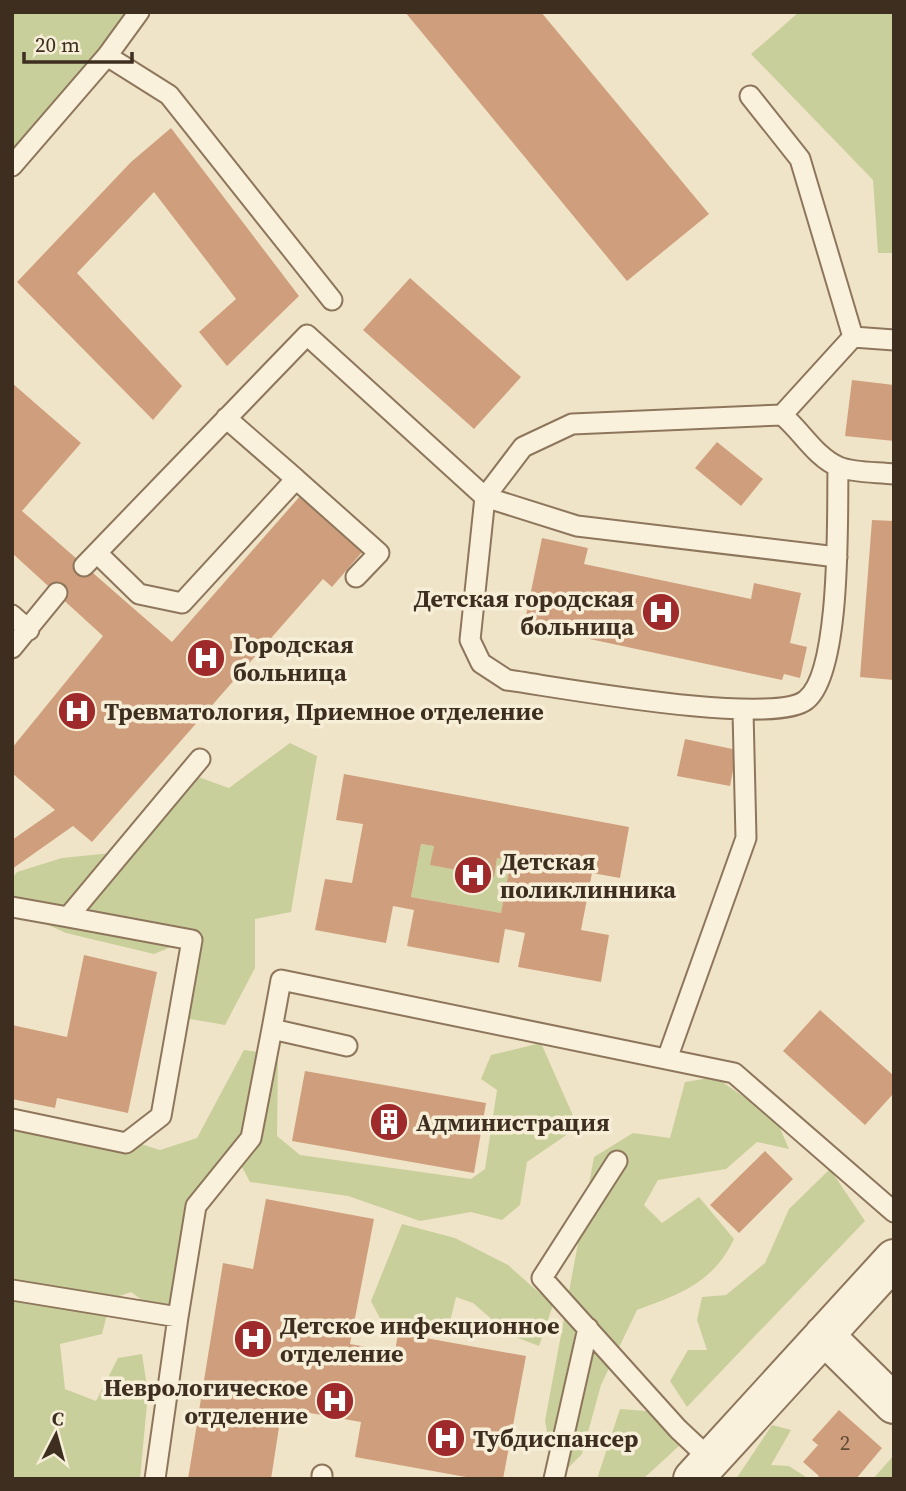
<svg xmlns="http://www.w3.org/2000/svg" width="906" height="1491" font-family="'Source Serif 4',serif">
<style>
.green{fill:#c9cf9b}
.building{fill:#cf9f7d;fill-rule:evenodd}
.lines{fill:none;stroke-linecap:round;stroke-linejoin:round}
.lane-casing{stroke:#8d765c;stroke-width:23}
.street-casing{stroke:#8d765c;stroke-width:42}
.lane{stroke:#faf1dc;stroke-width:19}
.street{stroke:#faf1dc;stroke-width:38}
.labels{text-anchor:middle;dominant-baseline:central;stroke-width:7;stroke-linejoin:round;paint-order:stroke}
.number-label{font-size:21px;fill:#624a37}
.poi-label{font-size:24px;font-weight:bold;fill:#3d2e20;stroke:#f7eed8;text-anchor:start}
</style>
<rect width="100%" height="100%" fill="#f0e4c8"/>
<path class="green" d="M12,12H139L12,163Z
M799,12H894V253H878L873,180L751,54Z
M290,743L317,756L291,912L255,919V968L225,1025L185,1018L183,942L154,954L66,933L26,915L12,903V878L17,872L62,858L121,852L187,773L229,788Z
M421,844L434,846L431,865L493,877L497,858L511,860L501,913L411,897Z
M541,1043L578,1127L527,1162L520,1205L502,1220L471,1212L420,1221L348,1196L250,1182L234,1152L206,1186L193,1289L169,1312L150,1306L131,1292L111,1299L102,1334L60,1344L65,1389L96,1401L118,1358L142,1354L148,1393L140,1479H12V1122L17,1113L52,1117L59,1139L96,1130L160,1150L197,1138L244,1050L278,1055L277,1136L300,1155L471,1179L485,1169L497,1090L481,1079L491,1055Z
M715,1077L776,1119L789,1149L757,1142L726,1169L658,1180L644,1205L662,1223L699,1197L734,1239C713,1283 680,1294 637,1310L601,1385L582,1454L564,1472L549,1443L545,1421L594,1157L633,1133L670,1138L685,1082Z
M830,1169L865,1221L687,1407L670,1381L688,1350H707L697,1320L702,1297L726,1295L765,1263L789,1209Z
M402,1224L455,1238L508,1265L553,1305L539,1346L510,1335L473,1303L456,1297L449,1326L387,1332L371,1301Z
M620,1409L659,1412L679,1446L643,1479H597Z
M772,1425L791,1430L771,1465L789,1466L809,1479H736Z
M894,1455V1479H873Z"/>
<path class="building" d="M405,12H541L709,214L627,281Z
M171,128L299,296L227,366L199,332L236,299L154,192L77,273L182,386L153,420L17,282L131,162Z
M410,278L521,377L474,429L363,330Z
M852,380L894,385V441L845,436Z
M12,383L81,443L22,511L172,642L301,495L364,550L332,587L323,579L92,842L73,826L12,869V840L55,810L12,773V748L103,636L12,553Z
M717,442L763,479L741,506L695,468Z
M872,520L894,521V680L860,677Z
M542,538L588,548L584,564L751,599L754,583L801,593L790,643L807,647L800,678L784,674L782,680L524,625Z
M685,739L737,750L730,786L677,776Z
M344,774L629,827L620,878L592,873L581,930L609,935L601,982L518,967L525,933L505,929L499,963L407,946L414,910L393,906L386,943L315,930L325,879L352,883L363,824L336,820ZM421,844L434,846L430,865L494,877L497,858L511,860L501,913L411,897Z
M84,955L157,972L128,1113L57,1098L55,1108L12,1099V1025L67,1037Z
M820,1010L894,1076V1093L865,1125L783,1051Z
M305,1071L486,1103L474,1173L292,1141Z
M765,1151L793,1179L739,1233L710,1205Z
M266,1199L374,1219L350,1344L395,1352L398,1333L526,1356L503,1479H477L355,1457L361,1422L282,1408L271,1479H188L223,1263L253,1269Z
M839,1410L882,1448L856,1479H816L819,1476L803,1462L818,1445L812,1440Z"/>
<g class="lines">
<g class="lane-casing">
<path id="lane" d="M107,56L169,95L332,300
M750,96L800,159L853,337
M12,166L107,56L139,12
M782,415L853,337L894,340
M296,479L379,553L356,577
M97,553L139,594L182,603L296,479L226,418
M837,557L577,526L485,497L470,640L481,663L507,680C558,687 773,727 806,700C842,672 837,513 838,467
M84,566L307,335L485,497L523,447L572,424L782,415C801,430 815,457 839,467C854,473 877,472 894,474
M12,615L29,630
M12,648L57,593
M12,907L68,917L200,759
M347,1046L272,1029L281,980L734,1073L894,1212
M667,1059L746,838L743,711
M12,1119L126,1143L161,1116L192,940L68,917
M617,1161L542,1278L678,1429L711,1460
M12,1290L178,1317L155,1479
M178,1317L196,1206L251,1138L272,1029
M322,1479V1475
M554,1479L588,1328"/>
</g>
<g class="street-casing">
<path id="street" d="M824,1335L894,1404
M693,1479L894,1259"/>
</g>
<use href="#lane" class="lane"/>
<use href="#street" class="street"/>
</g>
<defs>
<g id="hospital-disc" transform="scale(2.0125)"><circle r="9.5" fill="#9e2a2b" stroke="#f7eed8"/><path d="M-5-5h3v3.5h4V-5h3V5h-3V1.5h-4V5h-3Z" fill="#fff"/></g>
<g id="building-disc" transform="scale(2.0125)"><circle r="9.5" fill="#9e2a2b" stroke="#f7eed8"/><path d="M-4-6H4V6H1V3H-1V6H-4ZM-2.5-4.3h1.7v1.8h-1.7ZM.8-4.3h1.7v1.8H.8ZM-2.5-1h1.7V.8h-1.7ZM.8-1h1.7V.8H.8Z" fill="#fff"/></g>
</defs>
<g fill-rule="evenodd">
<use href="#hospital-disc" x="661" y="612"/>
<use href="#hospital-disc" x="206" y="658"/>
<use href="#hospital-disc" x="77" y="711"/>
<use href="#hospital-disc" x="473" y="875"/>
<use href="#building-disc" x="389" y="1122"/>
<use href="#hospital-disc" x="253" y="1339"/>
<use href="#hospital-disc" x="335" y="1401"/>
<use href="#hospital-disc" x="446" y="1438"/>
</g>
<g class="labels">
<g class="number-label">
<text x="845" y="1442">2</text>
</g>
<g class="poi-label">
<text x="634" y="598" text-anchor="end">Детская городская<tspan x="634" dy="28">больница</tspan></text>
<text x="233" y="644">Городская<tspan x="233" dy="28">больница</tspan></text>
<text x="104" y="711">Тревматология, Приемное отделение</text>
<text x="500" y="861">Детская<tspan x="500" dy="28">поликлинника</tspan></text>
<text x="416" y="1122">Администрация</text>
<text x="280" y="1325">Детское инфекционное<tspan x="280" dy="28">отделение</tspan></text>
<text x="308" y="1387" text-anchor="end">Неврологическое<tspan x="308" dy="28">отделение</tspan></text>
<text x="473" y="1438">Тубдиспансер</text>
</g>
</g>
<rect width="906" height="1491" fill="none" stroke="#3d2e20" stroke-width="28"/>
<g transform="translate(56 1435) rotate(6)" stroke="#f7eed8" stroke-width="5" paint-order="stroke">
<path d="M0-5L12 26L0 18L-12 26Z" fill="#3d2e20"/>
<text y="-10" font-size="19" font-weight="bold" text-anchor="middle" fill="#3d2e20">С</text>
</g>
<path d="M24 52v10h108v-10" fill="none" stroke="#3d2e20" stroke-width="3.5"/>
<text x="35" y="52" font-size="21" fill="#3d2e20" stroke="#f7eed8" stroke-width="5" paint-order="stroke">20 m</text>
</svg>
